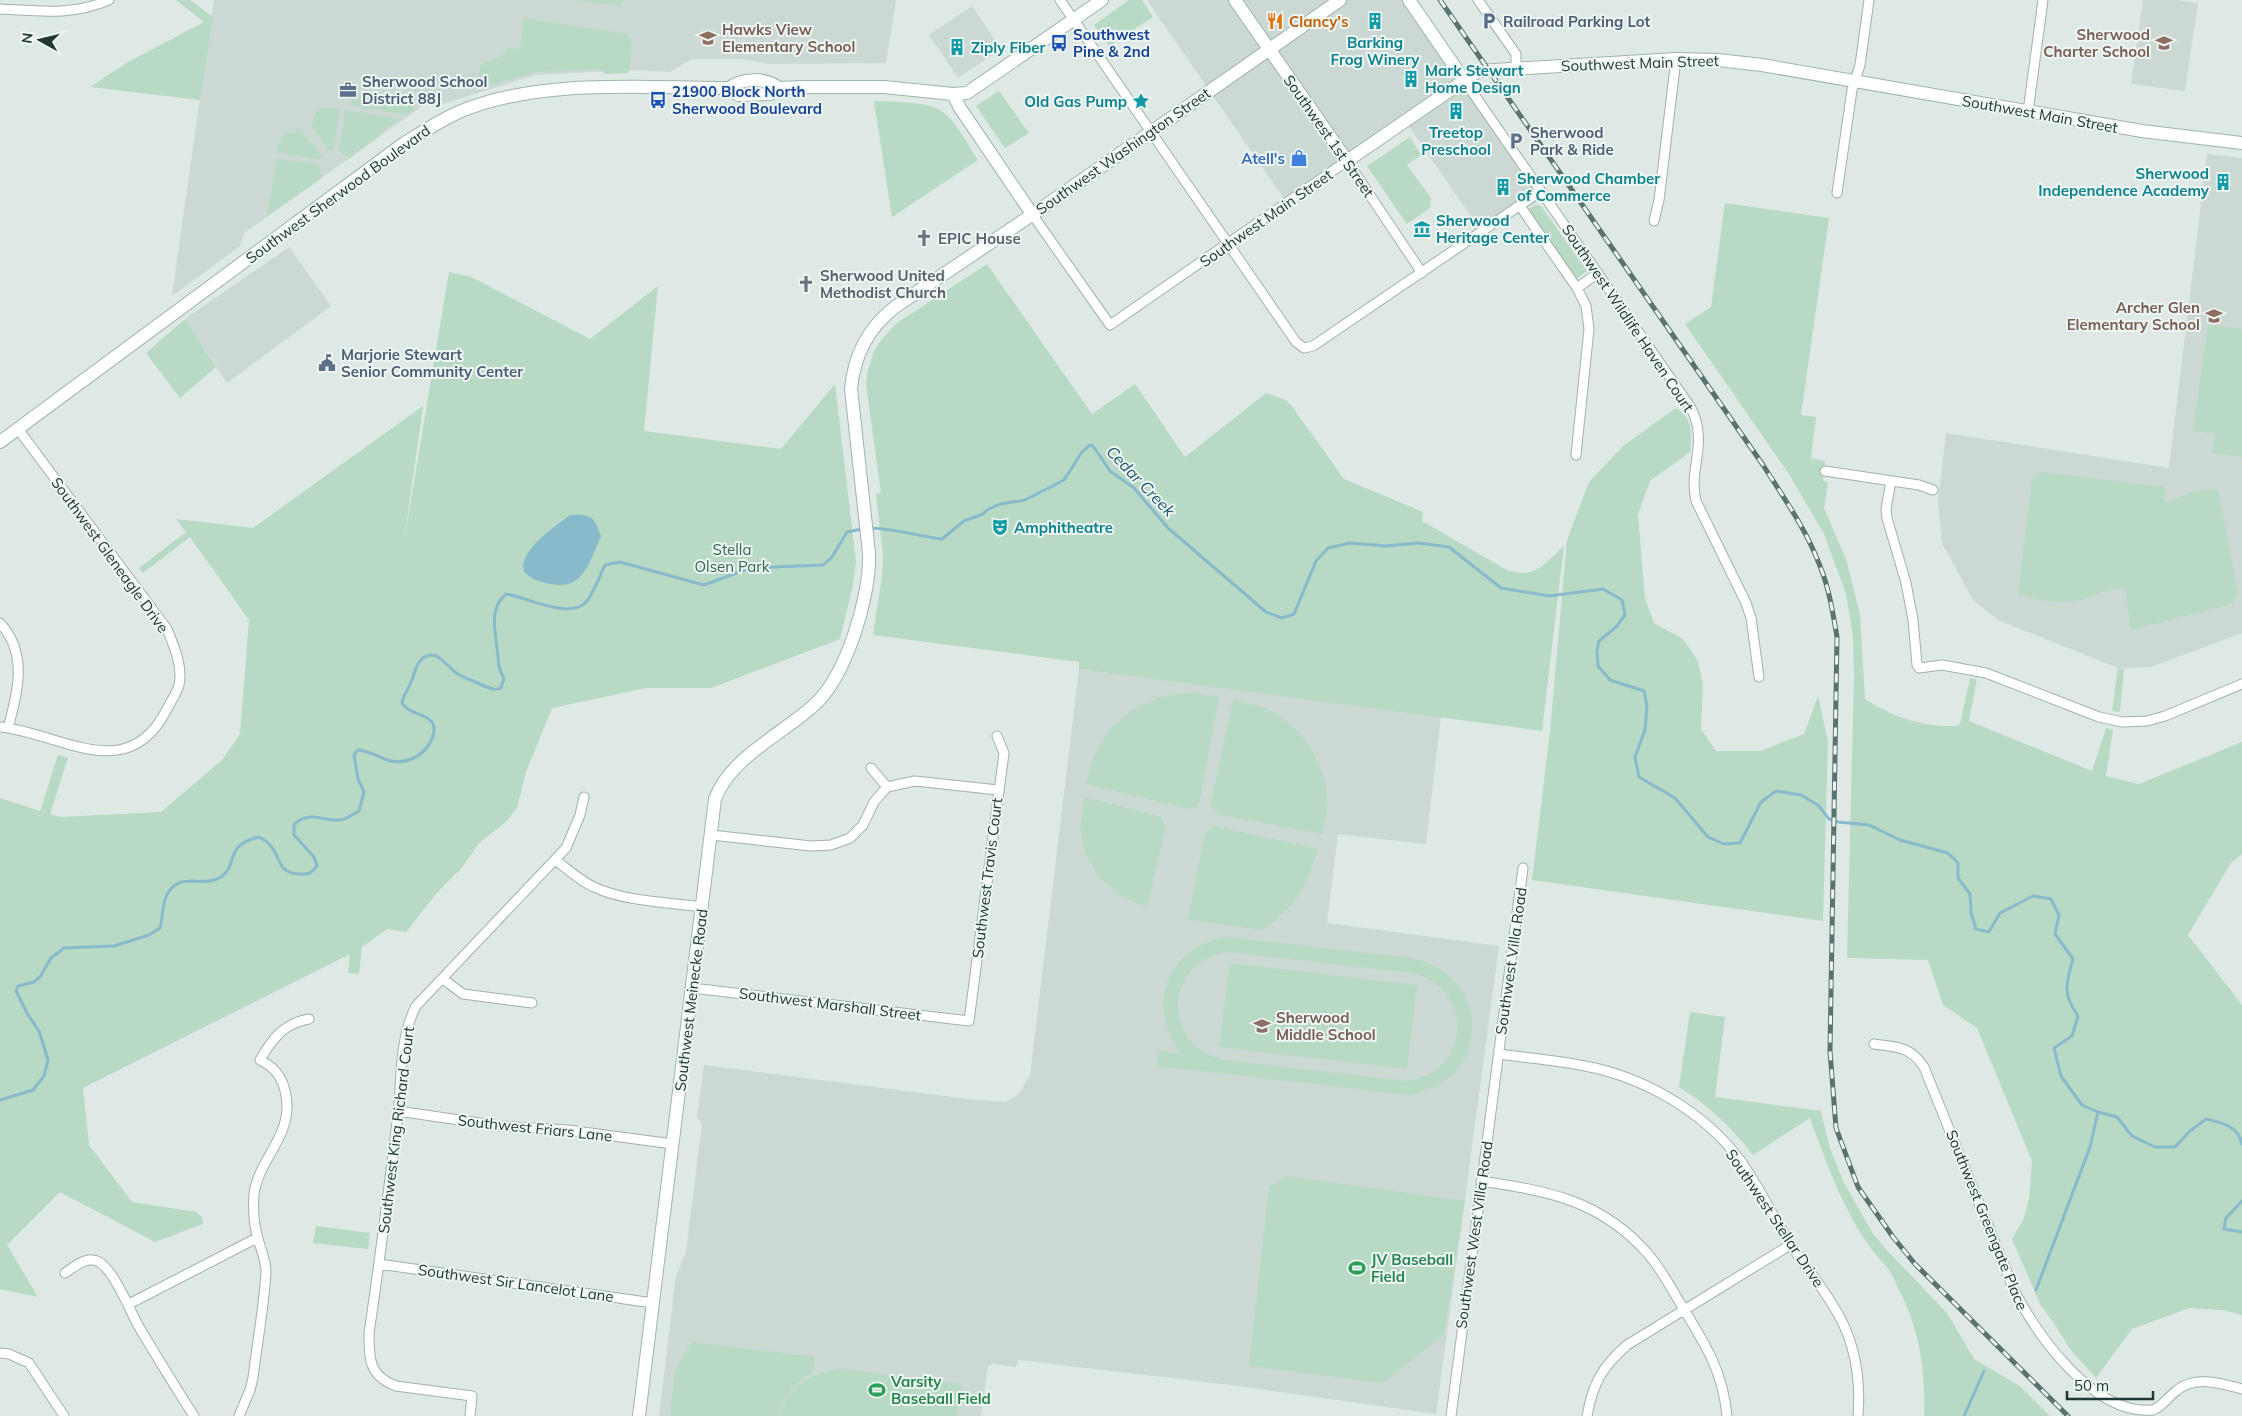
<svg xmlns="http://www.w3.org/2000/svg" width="2242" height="1416" font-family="Mulish,sans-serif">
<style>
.built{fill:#ccd8d4}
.green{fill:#b8d9c4;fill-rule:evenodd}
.water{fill:#88bacb}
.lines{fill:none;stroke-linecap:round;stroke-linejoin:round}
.stream{stroke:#88bacb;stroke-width:3}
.street-casing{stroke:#a2b0ac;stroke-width:11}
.secondary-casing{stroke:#9eb4ae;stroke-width:14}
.street{stroke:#fff;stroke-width:9}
.secondary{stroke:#fff;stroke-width:12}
.rail-casing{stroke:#5b736f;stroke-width:5}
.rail{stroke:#eef6f3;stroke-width:3;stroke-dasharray:9;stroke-linecap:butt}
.labels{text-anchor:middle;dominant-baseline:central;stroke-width:4;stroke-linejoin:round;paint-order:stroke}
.food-label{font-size:15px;font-weight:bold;fill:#c56008;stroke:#eef6f3;text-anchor:start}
.service-label{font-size:15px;font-weight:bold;fill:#4e5e75;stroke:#eef6f3;text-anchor:start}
.education-label{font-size:15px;font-weight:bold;fill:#785e54;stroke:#eef6f3;text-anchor:start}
.transit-label{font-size:15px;font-weight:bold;fill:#164399;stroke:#eef6f3;text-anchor:start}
.culture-label{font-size:15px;font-weight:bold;fill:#0d838f;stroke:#eef6f3;text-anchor:start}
.street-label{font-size:15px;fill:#213733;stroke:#eef6f3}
.shop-label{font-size:15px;font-weight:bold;fill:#366cbe;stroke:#eef6f3;text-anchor:end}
.worship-label{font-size:15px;font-weight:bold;fill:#5b616d;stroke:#eef6f3;text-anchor:start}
.park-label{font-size:15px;fill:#2e6b4b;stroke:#eef6f3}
.leisure-label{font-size:15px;font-weight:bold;fill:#27864d;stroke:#eef6f3;text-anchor:start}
.water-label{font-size:16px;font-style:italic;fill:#1f5a6f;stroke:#eef6f3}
</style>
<rect width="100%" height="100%" fill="#dee9e5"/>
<path class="built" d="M214,0H896L886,63L768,64L741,59H692L670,72L630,70L536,75L439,105H424L244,233L240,246L172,296Z
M1147,0H1416L1545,198L1482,232L1405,121L1287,203Z
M2143,0H2175L2198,3L2185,91L2131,84Z
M972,6L1001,49L958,78L929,35Z
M2207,154L2242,158V633L2151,667L2118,668L1998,620L1973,600L1942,543L1938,501L1946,433L2169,468Z
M289,247L331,306L227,383L185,319Z
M1079,669L1441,716L1426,844L1338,834L1327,923L1499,946L1436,1414L1239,1386L1018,1360L1016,1367L993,1364L988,1366L981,1416H659L676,1276L686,1252L702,1124L697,1117L704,1065L976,1100L1006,1102L1020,1093L1030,1075Z"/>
<path class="green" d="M176,0H190L213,17L200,100L90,87L128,62L204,22Z
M572,0H622L621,6Z
M1129,0H1142L1153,17L1109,46L1094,25Z
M524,18L626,34L632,42L630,70L628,73L606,74L597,69L537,72L486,86L479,76L480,66C490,58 500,63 508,48L520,49Z
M999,91L1029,133L1005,148L976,106Z
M352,94L415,104L412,111L406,115L350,105Z
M874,101C892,102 925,101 940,110C956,120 967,144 978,160L892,217Z
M323,108H340L334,148L330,151L311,127L316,112Z
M345,110L399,119L349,159L339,150Z
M300,129L322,156L319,160L277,152L278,145L285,132L293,133Z
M1410,137L1421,155L1407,165L1431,198L1430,208L1407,224L1367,166Z
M277,159L319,164L322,178L267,216Z
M1725,203L1829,218L1801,415L1816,417L1811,458L1825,461L1823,481L1828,482L1824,508L1846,559L1860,615L1865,699C1895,718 1922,727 1957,726L1960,724L1970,678L1977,679L1969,721L2092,771L2106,728L2113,730L2106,776L2139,784L2242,742V854L2231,863L2188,935L2242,1005V1315L2222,1310L2189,1308L2132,1329L2096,1378L2070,1349L2054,1323L2040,1304L2012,1239L2024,1218L2029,1199L2032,1161L1977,1028L1943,1005L1928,960L1847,958L1854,677L1853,636L1846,594L1824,534L1789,474L1685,324L1711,307Z
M1535,205L1541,206L1587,271L1575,280L1529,212V209Z
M987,264L1092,414L1135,384L1185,457L1266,393L1286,400L1291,405L1344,479L1423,512L1422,521L1507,570C1535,580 1545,563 1564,546L1542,731L1079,669V662L873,635L882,576L883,555L876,494L881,493L866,385L867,374L874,351L881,340L897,323Z
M449,272L471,277L590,339L658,286L644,431L781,449L835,384L856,562L853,585L840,639L711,688H646L552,708L526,772L517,808L506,822L479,843L459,872L456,873L436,894L406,932L387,929L362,947L359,974L348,973L350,954L83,1088L89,1145L132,1202L196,1212L202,1217L203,1224L155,1242L60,1192L7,1245L38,1297L0,1289V798L40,811L58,755L68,758L50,814L60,817L161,812L222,760L240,734L249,620L190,537L143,573L139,568L186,532L176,519L253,528L423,406L404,542Z
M185,319L216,367L180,398L146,353Z
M2208,325L2242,329V457L2212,453L2215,434L2193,431Z
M1676,408C1693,418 1692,434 1690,452L1650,481L1638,514L1645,598L1654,623L1683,639L1698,661L1703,685L1701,729L1716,751H1760L1804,734L1818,696L1828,741L1823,921L1532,880L1550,732L1567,540L1589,482L1623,446Z
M2040,472L2166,487L2164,503L2195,491L2218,489L2238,595L2232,604L2131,630L2125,588C2112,586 2094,597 2080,600C2060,605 2038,599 2018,595L2032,479Z
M2118,668L2124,669L2120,712L2112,711Z
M1190,692L1219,697L1199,804L1189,809L1086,784L1094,755L1110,729L1133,709L1160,697Z
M1233,700C1243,703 1254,704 1263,707C1300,722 1328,763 1327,804C1327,814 1324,824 1322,834L1216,814L1211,804Z
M1085,797L1161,817L1166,826L1147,907L1120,896L1099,877L1085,853L1080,825Z
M1215,826L1318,849C1305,892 1297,903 1263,930L1188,920L1205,833Z
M1228,937L1412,958C1495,976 1491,1084 1408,1095L1157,1066L1159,1051L1182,1054C1144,1006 1167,946 1228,937ZM1229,952L1411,973C1475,986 1472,1072 1407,1081L1225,1060C1160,1046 1163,961 1229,952Z
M1230,963L1417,985L1407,1069L1219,1047Z
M1690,1012L1725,1017L1715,1097L1821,1111L1830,1148L1843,1181L1872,1232L1884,1247L1947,1313L1974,1359L2021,1387L2050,1416H1924C1926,1371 1919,1326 1897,1286C1895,1281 1892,1274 1888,1269C1876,1255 1862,1238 1853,1220C1835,1188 1823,1153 1810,1118L1753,1155C1733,1129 1708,1105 1679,1087Z
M1286,1176L1465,1201L1444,1334L1383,1383L1249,1366L1269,1187Z
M316,1226L370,1233L368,1249L313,1243Z
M692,1342L815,1357L813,1372C795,1383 784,1395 778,1416H670L675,1370Z
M843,1369L961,1384L957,1416H779C790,1384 810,1373 843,1369Z"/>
<path class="water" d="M570,515C591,514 594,516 601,537C589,561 584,591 551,584C539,582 533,580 524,572C517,551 556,526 570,515Z"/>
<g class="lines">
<path class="stream" d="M868,528C893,528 917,536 942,539L964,521L983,514L987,510L1000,504L1025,500L1064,480L1082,452L1090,445L1093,446L1110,471L1134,488L1168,528L1266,612L1282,618L1294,614L1316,561L1328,548L1350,543L1386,546L1418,543L1449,547L1501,588L1549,596L1603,589L1622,600L1625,615L1616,627L1599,641L1597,650L1598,666L1610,680L1644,691L1647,706L1645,730L1635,757L1639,777L1675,798L1708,837L1724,844L1740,843L1761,802L1776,791L1801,795L1818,805L1829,819L1838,822L1869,825L1900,840L1948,853L1958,863V878L1970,894L1971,913L1976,929L1989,932L2000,913L2033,896L2051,899L2059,915L2055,934L2073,959C2066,984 2062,993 2078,1016L2072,1036L2054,1048L2061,1076L2082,1105L2098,1112L2117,1117L2132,1136L2155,1147H2175L2190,1131L2206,1119C2223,1123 2238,1126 2242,1144
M0,1100L33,1090L44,1076L48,1060L39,1031L28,1015L16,991L18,986L34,982L40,977L51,958L64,948L114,946L149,935L160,928C163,918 162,906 166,897C178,869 202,889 221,877C239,865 223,845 259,837C262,839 267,841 269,844C282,857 276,874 301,874C309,875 312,872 317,866L314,857L294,835V825C308,810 322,821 340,820C346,820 353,814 359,811L364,792L358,779L354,755L358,750C369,751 377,756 387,760C406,766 424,756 432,739C434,733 436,726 431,721C423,713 409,714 402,703C403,695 408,690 411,682C415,675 414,668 420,661C436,644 447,668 458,674C461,676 490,689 494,689C495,690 500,688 501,688L504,678C497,668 499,660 497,648C495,629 489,608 506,594C526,597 568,619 585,603C592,597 600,575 605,565L620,562L704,585L750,568L823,565L832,557L847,532L862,529
M2242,1201L2226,1218L2224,1229L2242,1232
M2036,1290L2090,1147L2098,1112
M1964,1416L1984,1371"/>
<g class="street-casing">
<path id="street" d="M1060,0L1296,342L1304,348L1313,346L1541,191
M1478,0L1516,54V68
M0,9C37,11 73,16 109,0
M1464,80L1691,408C1709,444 1688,467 1696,501L1746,603L1751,618L1759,677
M2028,112L2043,0
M1837,193L1852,90L1860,65L1869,0
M1520,206L1577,288
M1032,214L1110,325L1347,161L1422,273
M1654,221L1659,200L1676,59
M1576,455L1589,329L1586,306L1577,288L1598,273
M1825,471L1919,485L1933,490
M1891,481L1886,509L1887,518L1906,583L1913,620L1917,665L1919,668L1942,665L1986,673L2099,717L2122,722L2147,721L2165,716L2242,684
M0,623C28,653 18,692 8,728
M0,727C61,733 128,787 167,709C171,701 177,693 179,685C183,666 174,646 167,629L18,429
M871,768L887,787
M711,835L811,846L831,845L850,838L863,825L874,802L887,787L915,781L998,790
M555,860C568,869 580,881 594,887C626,902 668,902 702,907
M443,979L463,994L532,1003
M692,988L969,1021L1004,753L997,736
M1874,1044C1897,1047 1910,1046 1924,1067L2014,1290C2036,1333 2093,1416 2153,1410C2163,1406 2168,1397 2176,1391C2196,1375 2220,1383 2242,1389
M1499,1054C1527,1058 1557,1060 1585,1066C1644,1077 1704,1112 1740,1160C1761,1189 1775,1222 1795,1251C1807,1269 1821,1285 1832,1304C1854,1337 1861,1377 1858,1416
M398,1111L500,1126L568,1130L673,1144
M1481,1181C1548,1191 1601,1200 1648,1254C1663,1271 1673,1292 1685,1311C1707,1347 1723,1373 1727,1416
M379,1264L653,1303
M65,1273C74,1267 87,1255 99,1262C114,1270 131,1313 139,1327C157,1357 175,1387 194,1416
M129,1304L257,1238
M0,1353L9,1354L29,1363L64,1416
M239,1416L250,1390L253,1378C257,1343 264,1307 266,1272C266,1260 261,1250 258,1239C254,1226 253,1208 254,1194C258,1162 288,1139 287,1105C286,1084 279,1069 260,1060C272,1039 284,1023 309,1019
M470,1416L472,1396L396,1386C369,1376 369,1359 369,1333C380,1260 389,1187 398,1114C402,1078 399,1039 416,1006L566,848L580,815L584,797
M1451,1416L1523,868
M1587,1416C1593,1383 1602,1367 1627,1345L1790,1245"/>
</g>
<g class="secondary-casing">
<path id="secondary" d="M1235,0L1347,161L1478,71L1676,59L1718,60L1762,65L2142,131L2242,143
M1409,0L1464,80
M729,88L738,95L770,94L779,88L802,87H884L953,94L967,93L1102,0
M953,94L960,108L1032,214
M0,442L403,144C421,133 439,121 459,112C540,78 641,88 729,88C742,78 765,77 779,88
M639,1416L715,799C730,758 782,734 813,706C846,678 871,595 869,553L851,389C854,355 868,328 895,307L1042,208L1340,0"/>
</g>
<use href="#street" class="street"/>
<use href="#secondary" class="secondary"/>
<g class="rail-casing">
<path id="rail" d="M1440,0L1763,465C1784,498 1806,529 1820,566C1829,588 1833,613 1837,637L1830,1051L1836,1128L1858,1187L1893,1237L1915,1264L2068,1416"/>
</g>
<use href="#rail" class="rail"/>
</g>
<defs>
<g id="restaurant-bare" transform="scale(1.35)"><path d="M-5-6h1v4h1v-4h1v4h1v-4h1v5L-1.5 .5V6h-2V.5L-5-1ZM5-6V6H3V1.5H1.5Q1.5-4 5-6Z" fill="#e8710a" stroke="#eef6f3" stroke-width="2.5" paint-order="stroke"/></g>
<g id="building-bare" transform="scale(1.35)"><path d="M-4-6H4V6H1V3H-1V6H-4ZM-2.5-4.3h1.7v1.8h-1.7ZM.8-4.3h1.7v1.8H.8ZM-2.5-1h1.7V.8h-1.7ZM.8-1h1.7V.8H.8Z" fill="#0f9aa8" stroke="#eef6f3" stroke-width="2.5" paint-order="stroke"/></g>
<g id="parking-bare" transform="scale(1.35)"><path d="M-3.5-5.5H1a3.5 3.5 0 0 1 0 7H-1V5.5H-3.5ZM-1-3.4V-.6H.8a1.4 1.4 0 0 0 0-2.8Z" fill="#5c6f8a" stroke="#eef6f3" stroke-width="2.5" paint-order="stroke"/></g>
<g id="school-bare" transform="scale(1.35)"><path d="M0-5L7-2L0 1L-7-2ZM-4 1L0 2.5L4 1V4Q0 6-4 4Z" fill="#8d6e63" stroke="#eef6f3" stroke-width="2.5" paint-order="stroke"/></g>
<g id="bus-bare" transform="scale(1.35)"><path d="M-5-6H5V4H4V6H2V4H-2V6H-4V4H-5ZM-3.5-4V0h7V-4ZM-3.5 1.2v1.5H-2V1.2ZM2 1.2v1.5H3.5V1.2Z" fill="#1a4fb4" stroke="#eef6f3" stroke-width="2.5" paint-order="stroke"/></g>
<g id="office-bare" transform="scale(1.35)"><path d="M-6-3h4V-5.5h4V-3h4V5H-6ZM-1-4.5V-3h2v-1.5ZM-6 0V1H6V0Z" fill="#5c6f8a" stroke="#eef6f3" stroke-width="2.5" paint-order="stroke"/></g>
<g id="sight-bare" transform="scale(1.35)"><path d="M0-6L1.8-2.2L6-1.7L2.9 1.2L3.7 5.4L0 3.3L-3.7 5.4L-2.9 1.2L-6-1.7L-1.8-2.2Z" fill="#0f9aa8" stroke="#eef6f3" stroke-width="2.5" paint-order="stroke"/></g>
<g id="shop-bare" transform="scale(1.35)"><path d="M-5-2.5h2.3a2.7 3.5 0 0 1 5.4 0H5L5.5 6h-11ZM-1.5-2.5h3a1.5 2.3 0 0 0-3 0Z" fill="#3f7fe0" stroke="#eef6f3" stroke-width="2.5" paint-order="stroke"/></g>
<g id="museum-bare" transform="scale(1.35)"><path d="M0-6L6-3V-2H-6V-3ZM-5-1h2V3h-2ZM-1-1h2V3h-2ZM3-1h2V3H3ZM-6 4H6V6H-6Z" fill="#0f9aa8" stroke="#eef6f3" stroke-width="2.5" paint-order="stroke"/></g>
<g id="church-bare" transform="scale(1.35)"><path d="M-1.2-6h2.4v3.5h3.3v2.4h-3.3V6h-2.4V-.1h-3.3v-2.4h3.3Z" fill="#6b7280" stroke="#eef6f3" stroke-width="2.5" paint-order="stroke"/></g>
<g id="civic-bare" transform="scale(1.35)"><path d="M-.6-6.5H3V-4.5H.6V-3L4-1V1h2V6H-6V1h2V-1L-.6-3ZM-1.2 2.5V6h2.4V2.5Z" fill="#5c6f8a" stroke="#eef6f3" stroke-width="2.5" paint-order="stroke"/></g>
<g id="theatre-bare" transform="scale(1.35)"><path d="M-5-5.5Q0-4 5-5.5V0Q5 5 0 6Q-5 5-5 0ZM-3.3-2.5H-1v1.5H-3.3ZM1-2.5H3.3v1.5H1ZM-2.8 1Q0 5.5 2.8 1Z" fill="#0f9aa8" stroke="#eef6f3" stroke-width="2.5" paint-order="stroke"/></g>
<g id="stadium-bare" transform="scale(1.35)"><path d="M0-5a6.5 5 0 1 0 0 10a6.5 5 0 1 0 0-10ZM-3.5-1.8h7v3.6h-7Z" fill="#2e9e5b" stroke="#eef6f3" stroke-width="2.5" paint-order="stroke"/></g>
</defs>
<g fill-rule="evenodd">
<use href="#restaurant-bare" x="1275" y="21"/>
<use href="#building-bare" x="1375" y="21"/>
<use href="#parking-bare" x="1489" y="21"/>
<use href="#school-bare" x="708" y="38"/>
<use href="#bus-bare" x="1059" y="43"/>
<use href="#school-bare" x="2164" y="43"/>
<use href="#building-bare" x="957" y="47"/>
<use href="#building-bare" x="1411" y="79"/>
<use href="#office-bare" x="348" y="90"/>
<use href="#bus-bare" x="658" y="100"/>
<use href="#sight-bare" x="1141" y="101"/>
<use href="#building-bare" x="1456" y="111"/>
<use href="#parking-bare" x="1516" y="141"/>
<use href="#shop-bare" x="1299" y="158"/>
<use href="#building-bare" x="2223" y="182"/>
<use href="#building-bare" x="1503" y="187"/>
<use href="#museum-bare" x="1422" y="229"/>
<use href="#church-bare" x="924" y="238"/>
<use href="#church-bare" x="806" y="284"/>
<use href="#school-bare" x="2214" y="316"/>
<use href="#civic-bare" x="327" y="363"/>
<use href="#theatre-bare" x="1000" y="527"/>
<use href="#school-bare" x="1262" y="1026"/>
<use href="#stadium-bare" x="1357" y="1268"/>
<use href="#stadium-bare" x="877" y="1390"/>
</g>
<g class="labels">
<g class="food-label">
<text x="1289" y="21">Clancy's</text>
</g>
<g class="service-label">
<text x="1503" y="21">Railroad Parking Lot</text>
<text x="362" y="81">Sherwood School<tspan x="362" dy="17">District 88J</tspan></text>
<text x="1530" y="132">Sherwood<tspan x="1530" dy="17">Park &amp; Ride</tspan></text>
<text x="341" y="354">Marjorie Stewart<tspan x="341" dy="17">Senior Community Center</tspan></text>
</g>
<g class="education-label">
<text x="722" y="29">Hawks View<tspan x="722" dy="17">Elementary School</tspan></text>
<text x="2150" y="34" text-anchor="end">Sherwood<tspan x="2150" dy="17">Charter School</tspan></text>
<text x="2200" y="307" text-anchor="end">Archer Glen<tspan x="2200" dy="17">Elementary School</tspan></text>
<text x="1276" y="1017">Sherwood<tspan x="1276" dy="17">Middle School</tspan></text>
</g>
<g class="transit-label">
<text x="1073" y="34">Southwest<tspan x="1073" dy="17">Pine &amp; 2nd</tspan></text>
<text x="672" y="91">21900 Block North<tspan x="672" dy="17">Sherwood Boulevard</tspan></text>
</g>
<g class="culture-label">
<text x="1375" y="42" text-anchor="middle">Barking<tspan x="1375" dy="17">Frog Winery</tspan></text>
<text x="971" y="47">Ziply Fiber</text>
<text x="1425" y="70">Mark Stewart<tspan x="1425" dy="17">Home Design</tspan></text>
<text x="1127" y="101" text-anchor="end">Old Gas Pump</text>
<text x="1456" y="132" text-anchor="middle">Treetop<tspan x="1456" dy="17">Preschool</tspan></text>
<text x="2209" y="173" text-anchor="end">Sherwood<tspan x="2209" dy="17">Independence Academy</tspan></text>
<text x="1517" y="178">Sherwood Chamber<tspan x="1517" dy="17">of Commerce</tspan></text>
<text x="1436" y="220">Sherwood<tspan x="1436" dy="17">Heritage Center</tspan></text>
<text x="1014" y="527">Amphitheatre</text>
</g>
<g class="street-label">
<text transform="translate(1640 63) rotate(-2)">Southwest Main Street</text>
<text transform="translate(2040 114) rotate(10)">Southwest Main Street</text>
<text transform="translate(1329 136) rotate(55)">Southwest 1st Street</text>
<text transform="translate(1123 151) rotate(-35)">Southwest Washington Street</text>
<text transform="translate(338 194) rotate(-36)">Southwest Sherwood Boulevard</text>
<text transform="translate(1266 218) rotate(-35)">Southwest Main Street</text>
<text transform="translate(1628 318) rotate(56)">Southwest Wildlife Haven Court</text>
<text transform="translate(110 555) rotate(54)">Southwest Gleneagle Drive</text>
<text transform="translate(987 878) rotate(-83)">Southwest Travis Court</text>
<text transform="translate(1511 961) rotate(-82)">Southwest Villa Road</text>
<text transform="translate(691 1000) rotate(-83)">Southwest Meinecke Road</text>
<text transform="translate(830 1004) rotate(7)">Southwest Marshall Street</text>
<text transform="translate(535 1128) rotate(6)">Southwest Friars Lane</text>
<text transform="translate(396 1130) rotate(-83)">Southwest King Richard Court</text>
<text transform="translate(1775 1218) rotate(56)">Southwest Stellar Drive</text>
<text transform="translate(1987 1220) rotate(68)">Southwest Greengate Place</text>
<text transform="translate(1474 1235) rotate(-82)">Southwest West Villa Road</text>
<text transform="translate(516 1283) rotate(8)">Southwest Sir Lancelot Lane</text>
</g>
<g class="shop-label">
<text x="1285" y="158">Atell's</text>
</g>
<g class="worship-label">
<text x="938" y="238">EPIC House</text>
<text x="820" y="275">Sherwood United<tspan x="820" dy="17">Methodist Church</tspan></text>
</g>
<g class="park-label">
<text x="732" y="549">Stella<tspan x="732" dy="17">Olsen Park</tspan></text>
</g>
<g class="leisure-label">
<text x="1371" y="1259">JV Baseball<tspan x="1371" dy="17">Field</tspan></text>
<text x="891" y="1381">Varsity<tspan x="891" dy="17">Baseball Field</tspan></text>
</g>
<g class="water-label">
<text transform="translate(1141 481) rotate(46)">Cedar Creek</text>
</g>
</g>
<g transform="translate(40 40) rotate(278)" stroke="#eef6f3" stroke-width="4" paint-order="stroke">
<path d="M0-4L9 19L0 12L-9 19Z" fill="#213733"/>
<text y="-8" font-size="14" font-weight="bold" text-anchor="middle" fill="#213733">N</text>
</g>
<path d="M2067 1391v8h86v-8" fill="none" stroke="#213733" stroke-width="2.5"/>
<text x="2074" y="1391" font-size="15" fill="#213733" stroke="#eef6f3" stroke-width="4" paint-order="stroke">50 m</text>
</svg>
